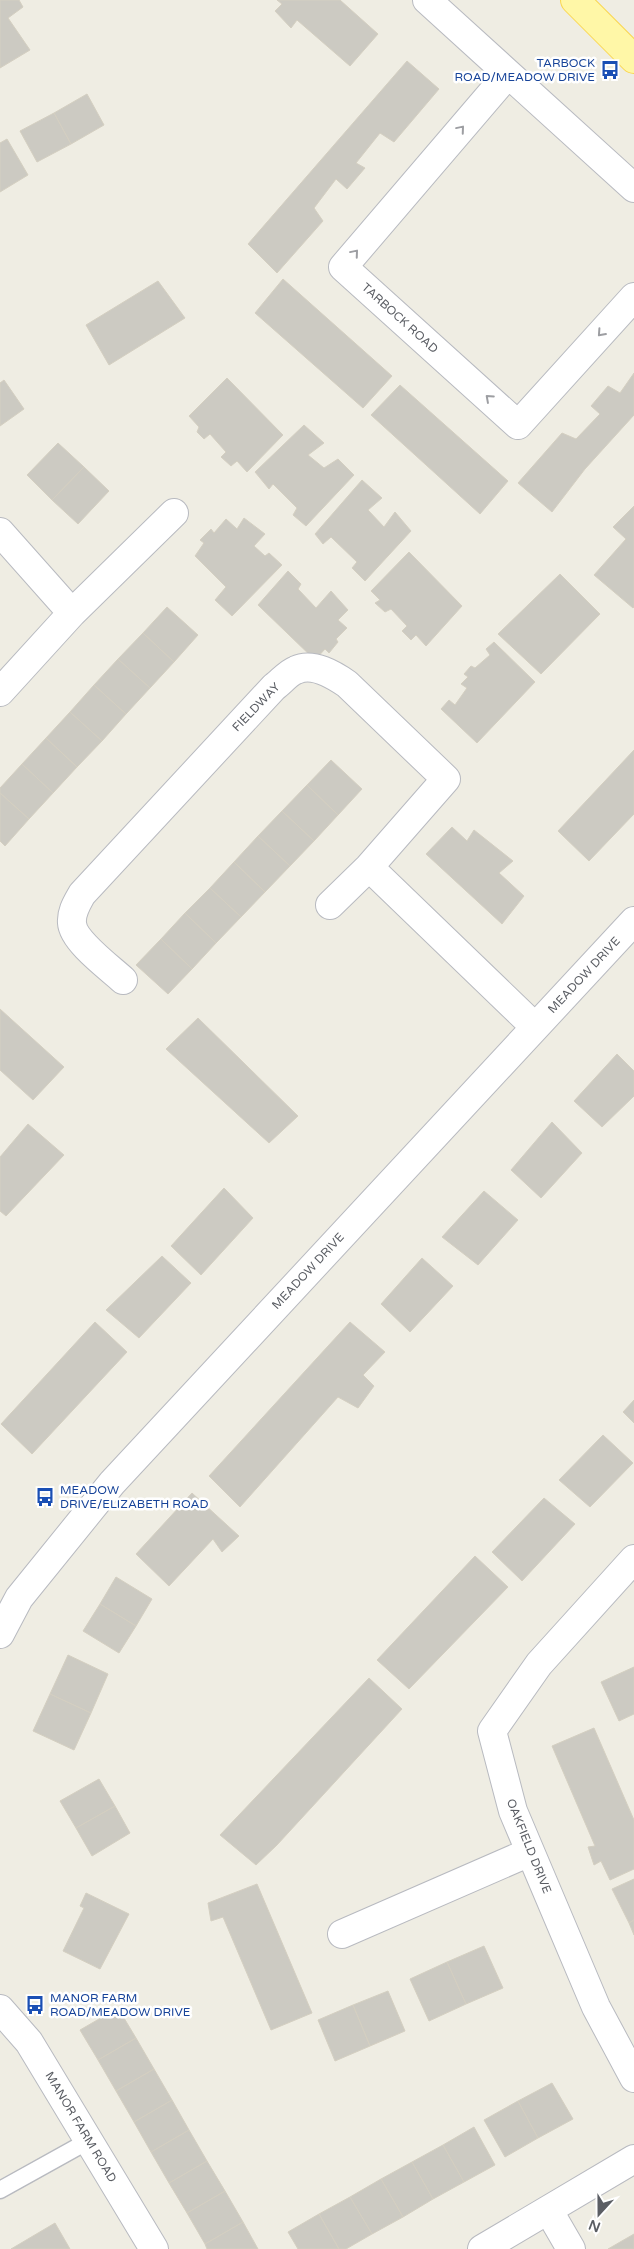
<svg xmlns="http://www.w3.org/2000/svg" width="634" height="2249" font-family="'Varela Round',sans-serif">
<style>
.building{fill:#cccac2;stroke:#d4cfc1}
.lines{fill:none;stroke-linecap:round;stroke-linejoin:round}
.service-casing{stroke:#b8bac0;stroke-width:19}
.minor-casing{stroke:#b8bac0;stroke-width:30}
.primary-casing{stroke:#fad650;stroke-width:30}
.service{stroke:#fff;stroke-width:16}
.minor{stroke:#fff;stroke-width:28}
.primary{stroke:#fff7a7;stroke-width:28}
.oneway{stroke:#9d9ea2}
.labels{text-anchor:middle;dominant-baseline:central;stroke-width:5;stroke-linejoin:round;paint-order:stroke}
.transit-label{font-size:12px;fill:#164399;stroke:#fff;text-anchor:start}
.street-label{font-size:12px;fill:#5b5e64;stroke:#fff}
</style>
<rect width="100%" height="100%" fill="#efede3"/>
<path class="building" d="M0,0H19L23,7L8,18L30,50L0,68Z
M277,0H340L378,34L350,66L297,20L291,28L275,11L282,4Z
M407,61L439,89L394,142L380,133L356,163L365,168L347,189L336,179L314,208L323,221L277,273L248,244Z
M87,94L104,125L71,144L54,113Z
M54,113L71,144L37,162L20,131Z
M7,139L28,175L0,192V143Z
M283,279L392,376L363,408L255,313Z
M158,281L185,318L109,365L86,325Z
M634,373V415L585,469L552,512L518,483L562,433L576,439L600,414L591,406L608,386L620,393Z
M227,378L283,435L247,472L237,461L231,466L221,457L226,452L210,434L204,439L197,432L199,427L189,416Z
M4,380L24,409L0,426V383Z
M400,385L508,481L480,514L371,415Z
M304,425L324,443L308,455L324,468L338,459L354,475L306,526L293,515L297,508L273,484L269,489L255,472Z
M58,443L84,467L52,500L27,475Z
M84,467L109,491L78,524L52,500Z
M362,480L382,498L368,510L384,527L395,512L411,531L365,581L352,568L357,562L331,537L323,544L315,534Z
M634,506V607L633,608L594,575L626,539L613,527Z
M244,518L265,534L254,546L265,556L269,553L282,565L232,616L215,600L226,587L195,556L204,543L200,540L211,529L214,533L226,519L237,529Z
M409,552L462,606L426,646L416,635L411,640L402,631L407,626L391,609L385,612L375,603L380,600L371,591Z
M288,571L301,584L298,589L316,608L331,591L348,610L338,620L347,628L336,639L338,642L329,653L325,649L315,660L258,605Z
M560,574L600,614L541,674L498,634Z
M167,607L198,635L174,662L143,633Z
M143,633L174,662L150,688L118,659Z
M494,642L535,682L477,743L441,709L449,700L455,705L467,688L461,684L468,677L464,674L471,666L475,668L490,655L486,649Z
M118,659L150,688L126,714L94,685Z
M94,685L126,714L102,741L70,712Z
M70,712L102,741L77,767L46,738Z
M46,738L77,767L53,793L22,764Z
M634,750V814L589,861L558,831Z
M331,760L362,789L338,815L307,785Z
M22,764L53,793L29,819L0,793V788Z
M307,785L338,815L314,841L282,811Z
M0,793L29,819L5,846L0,841Z
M282,811L314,841L290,866L258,836Z
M452,827L467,841L474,830L513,861L499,873L524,896L502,924L426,854Z
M258,836L290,866L265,892L234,862Z
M234,862L265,892L241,917L210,888Z
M210,888L241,917L216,943L185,913Z
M185,913L216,943L192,969L161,939Z
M161,939L192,969L168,994L136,965Z
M0,1009L64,1067L33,1100L0,1070Z
M198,1018L298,1116L269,1143L166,1049Z
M617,1054L634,1071V1096L602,1127L574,1101Z
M552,1122L582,1153L541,1198L511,1170Z
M28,1124L64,1155L6,1216L0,1211V1157Z
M224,1188L253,1218L201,1275L171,1246Z
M484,1191L518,1220L478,1265L442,1237Z
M162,1256L191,1283L139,1338L106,1310Z
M422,1258L453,1286L410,1332L381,1304Z
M95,1322L127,1352L32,1454L1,1424Z
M350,1322L385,1352L363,1375L374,1386L358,1408L338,1397L240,1507L209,1476Z
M634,1400V1423L623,1412Z
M603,1435L633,1463L590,1507L559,1480Z
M192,1493L239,1536L222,1552L213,1539L169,1586L136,1554Z
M544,1498L575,1524L522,1581L492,1552Z
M475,1556L508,1587L409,1689L377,1660Z
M116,1577L152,1599L136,1626L100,1604Z
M100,1604L136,1626L119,1653L83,1631Z
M68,1655L108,1674L91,1713L50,1694Z
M634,1667V1714L619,1721L601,1682Z
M369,1678L402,1709L277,1845L256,1865L220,1835Z
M50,1694L91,1713L74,1750L33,1731Z
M594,1728L634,1820V1869L610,1880L601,1861L594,1865L588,1847L595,1846L552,1746Z
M99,1779L115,1806L76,1828L60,1801Z
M115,1806L130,1833L92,1856L76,1828Z
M634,1879V1920L629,1923L612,1889Z
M257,1884L312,2013L271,2030L223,1917L211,1921L208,1903Z
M86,1893L129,1914L100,1969L63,1951L84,1908L80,1906Z
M634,1920V1935L629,1923Z
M484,1946L503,1988L466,2004L447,1962Z
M447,1962L466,2004L429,2021L410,1979Z
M388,1991L405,2031L370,2046L353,2005Z
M353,2005L370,2046L335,2061L318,2020Z
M118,2008L136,2038L98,2060L80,2030Z
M136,2038L154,2069L116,2091L98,2060Z
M154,2069L172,2100L134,2122L116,2091Z
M552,2083L573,2119L538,2138L518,2101Z
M172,2100L189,2130L151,2152L134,2122Z
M518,2101L538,2138L505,2157L484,2120Z
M474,2127L495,2165L464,2182L443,2145Z
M189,2130L207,2161L169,2183L151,2152Z
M443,2145L464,2182L433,2199L412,2162Z
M207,2161L225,2191L187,2213L169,2183Z
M412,2162L433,2199L403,2217L381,2179Z
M381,2179L403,2217L372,2234L350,2197Z
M225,2191L243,2222L205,2244L187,2213Z
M350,2197L372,2234L346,2249H339L319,2214Z
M319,2214L339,2249H298L288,2232Z
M243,2222L258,2249H207L205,2244Z
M55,2223L70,2249H11Z
M634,2234V2249H608Z"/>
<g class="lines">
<g class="service-casing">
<path id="service" d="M0,2190L90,2140"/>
</g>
<g class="minor-casing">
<path id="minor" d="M427,0L634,188
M508,74L343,267L518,425L634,297
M0,532L72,613
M0,692L72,613L174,513
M369,867L535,1027
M123,980C110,968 73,941 72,923C71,912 77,903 82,894L274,687C281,682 288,673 296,670C313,662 334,675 347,684L446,779L369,867L330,905
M634,1559L539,1664L492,1731L513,1811L596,2007L634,2078
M0,1634L19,1598L112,1483L634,921
M342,1934L530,1852
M0,2009L29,2042L154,2249
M549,2211L571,2249
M482,2249L634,2159"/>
</g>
<g class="primary-casing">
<path id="primary" d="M575,0L634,59"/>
</g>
<use href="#service" class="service"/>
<use href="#minor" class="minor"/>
<use href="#primary" class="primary"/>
</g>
<defs><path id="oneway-chevron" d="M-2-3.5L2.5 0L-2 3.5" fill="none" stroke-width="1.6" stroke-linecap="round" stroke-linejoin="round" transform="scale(1.25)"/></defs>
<g class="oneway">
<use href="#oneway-chevron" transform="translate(461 129) rotate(-50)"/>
<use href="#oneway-chevron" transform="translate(355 253) rotate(-50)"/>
<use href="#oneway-chevron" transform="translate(601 333) rotate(132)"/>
<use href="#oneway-chevron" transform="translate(489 398) rotate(-138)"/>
</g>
<defs>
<g id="bus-bare" transform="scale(1.5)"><path d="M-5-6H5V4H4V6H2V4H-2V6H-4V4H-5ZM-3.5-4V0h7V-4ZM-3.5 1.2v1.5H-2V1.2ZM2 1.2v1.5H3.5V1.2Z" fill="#1a4fb4" stroke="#fff" stroke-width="2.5" paint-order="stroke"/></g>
</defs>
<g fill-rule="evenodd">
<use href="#bus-bare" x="610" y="70"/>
<use href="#bus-bare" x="45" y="1497"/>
<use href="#bus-bare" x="35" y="2005"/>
</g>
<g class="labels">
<g class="transit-label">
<text x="595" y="63" text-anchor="end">TARBOCK<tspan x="595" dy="14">ROAD/MEADOW DRIVE</tspan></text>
<text x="60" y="1490">MEADOW<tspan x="60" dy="14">DRIVE/ELIZABETH ROAD</tspan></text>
<text x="50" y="1998">MANOR FARM<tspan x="50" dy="14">ROAD/MEADOW DRIVE</tspan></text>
</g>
<g class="street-label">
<text transform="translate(400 318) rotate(42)">TARBOCK ROAD</text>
<text transform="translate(256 707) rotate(-46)">FIELDWAY</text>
<text transform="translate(584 975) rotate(-47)">MEADOW DRIVE</text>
<text transform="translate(308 1271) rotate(-47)">MEADOW DRIVE</text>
<text transform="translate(529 1846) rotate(68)">OAKFIELD DRIVE</text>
<text transform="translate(81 2127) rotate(59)">MANOR FARM ROAD</text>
</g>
</g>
<g transform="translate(599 2214) rotate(201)" stroke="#ffffff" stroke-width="4" paint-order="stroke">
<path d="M0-4L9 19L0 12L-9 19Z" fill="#5b5e64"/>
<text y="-8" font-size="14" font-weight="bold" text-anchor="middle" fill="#5b5e64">N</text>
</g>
</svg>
